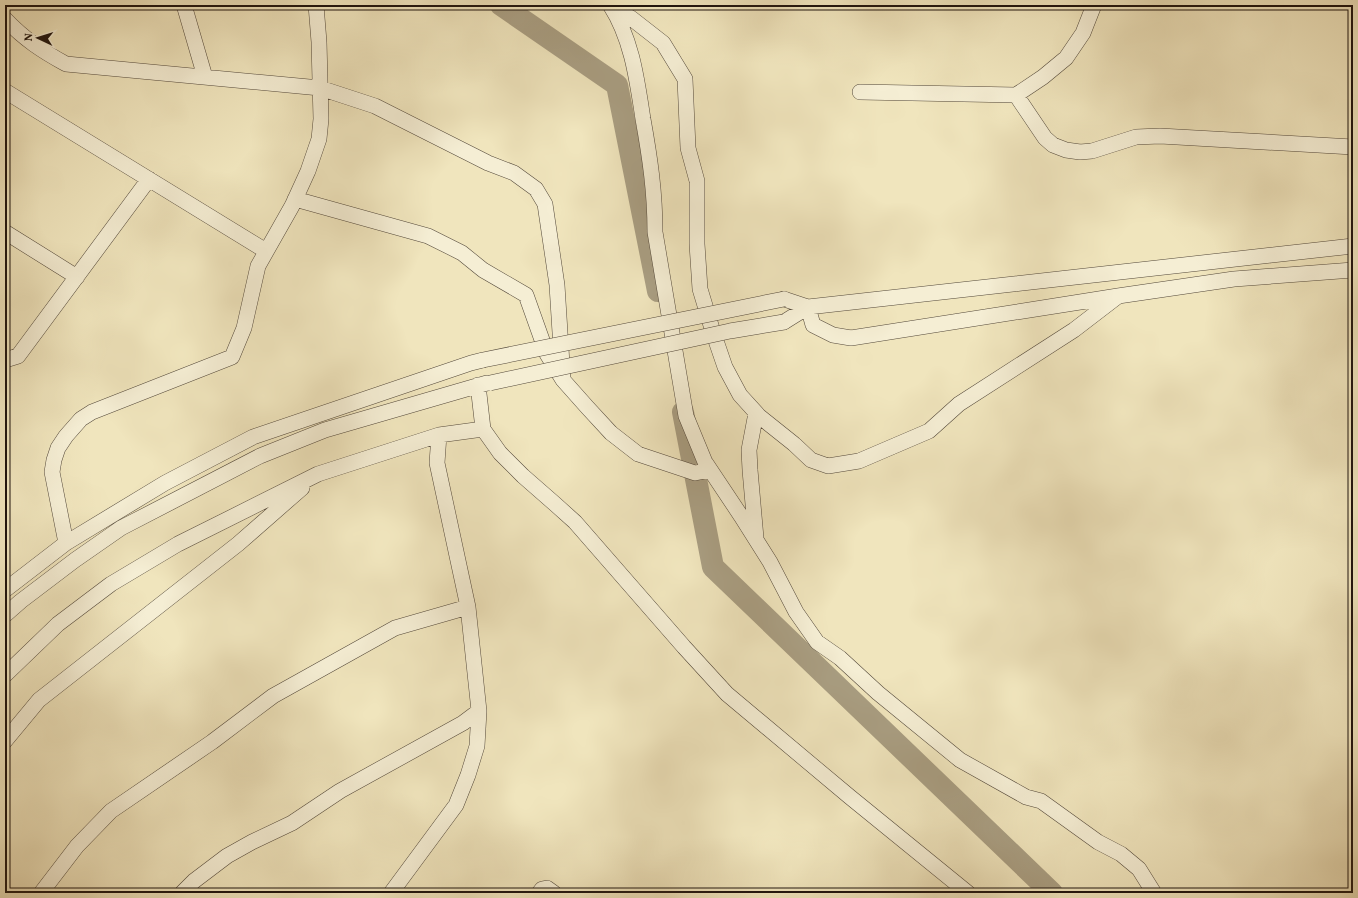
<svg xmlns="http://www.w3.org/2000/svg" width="1358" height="898" font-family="Vollkorn,serif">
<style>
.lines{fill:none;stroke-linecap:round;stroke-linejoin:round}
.river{stroke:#a99e82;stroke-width:22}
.minor-casing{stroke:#53483a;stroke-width:16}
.minor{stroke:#f5eed4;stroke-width:15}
.minor-bridge-casing{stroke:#53483a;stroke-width:16;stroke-linecap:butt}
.minor-bridge{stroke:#f5eed4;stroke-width:15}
</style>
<rect width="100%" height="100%" fill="#f0e5bd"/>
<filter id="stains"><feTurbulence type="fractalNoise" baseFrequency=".005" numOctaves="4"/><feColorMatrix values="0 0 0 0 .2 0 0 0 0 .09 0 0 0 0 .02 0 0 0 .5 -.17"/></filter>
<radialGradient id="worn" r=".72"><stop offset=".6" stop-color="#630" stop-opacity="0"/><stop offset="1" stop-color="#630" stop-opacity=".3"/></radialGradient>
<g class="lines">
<path class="river" d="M501,5L617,85L658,291
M683,412L713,567L1052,893"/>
<g class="minor-casing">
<path id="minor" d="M184,5L205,77
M610,5C632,39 637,80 643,119C650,158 655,192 655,232L686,416L705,462L741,516L770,562L796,612L817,642L840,658L878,693L960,760L1026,797L1041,801L1098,842L1121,854L1139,869L1154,893
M611,6L631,18L663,43L685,79L688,148L697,181V244L700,289L713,332L725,367L740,395L759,416L794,444L811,460L828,466L859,461L929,431L959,404L1074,330L1117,297
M5,19C24,39 42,51 66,64L320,88L375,106L488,163L514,173L536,189L545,204L557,285L563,380
M5,91L266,251
M860,92L1016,95L1043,77L1066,58L1083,33L1094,5
M1016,95L1045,138L1053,145L1066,150L1080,152L1092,151L1136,137L1160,136L1353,147
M295,199L428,236L462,253L483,270L526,295L547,354L563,380L587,407L611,433L638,454L695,473L710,470
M5,232L77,277
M1353,246L808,307L813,325L833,335L851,338L1118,296L1234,279L1353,270
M784,322L808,307L784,299
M5,360L18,356L149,179
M478,385L483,429L500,453L523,476L555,504L575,522L684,647L727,694L850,797L968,893
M756,413L749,450L750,470L756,538
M66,543L52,472L54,460L58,448L66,436L81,419L92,412L232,357L244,328L258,266L292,206L308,171L319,139L321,119L319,42L316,5
M5,590L66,543L165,483L253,437L471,363L483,360
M5,615L21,601L75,560L121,528L260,456L325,430L487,383
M5,675L58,624L111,584L178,544L318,474L439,435L483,429
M5,741L39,700L238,544L302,488
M41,893L77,846L111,811L212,742L273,696L395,628L468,607
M182,893L194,881L227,856L252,842L292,823L340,791L463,723L479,711
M391,893L456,805L468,775L477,746L479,711L468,607L437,463L439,435
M539,893L542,889L547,888L554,893"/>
</g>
<use href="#minor" class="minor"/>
<g class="minor-bridge-casing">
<path id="minor-bridge" d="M483,360L784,299
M490,383L730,331L784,322"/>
</g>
<use href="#minor-bridge" class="minor-bridge"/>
</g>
<rect width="1358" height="898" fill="none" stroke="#f0e5bd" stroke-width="20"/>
<rect x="6" y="6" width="1346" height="886" fill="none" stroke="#1f140e" stroke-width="2"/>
<rect x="10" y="10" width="1338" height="878" fill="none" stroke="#1f140e"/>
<g transform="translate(38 38) rotate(274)" stroke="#f5eed4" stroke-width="3" paint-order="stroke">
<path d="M0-3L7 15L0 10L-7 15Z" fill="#1f140e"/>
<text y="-6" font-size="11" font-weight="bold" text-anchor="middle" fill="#1f140e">N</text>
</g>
<rect width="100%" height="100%" filter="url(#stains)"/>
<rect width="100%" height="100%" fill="url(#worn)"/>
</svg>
